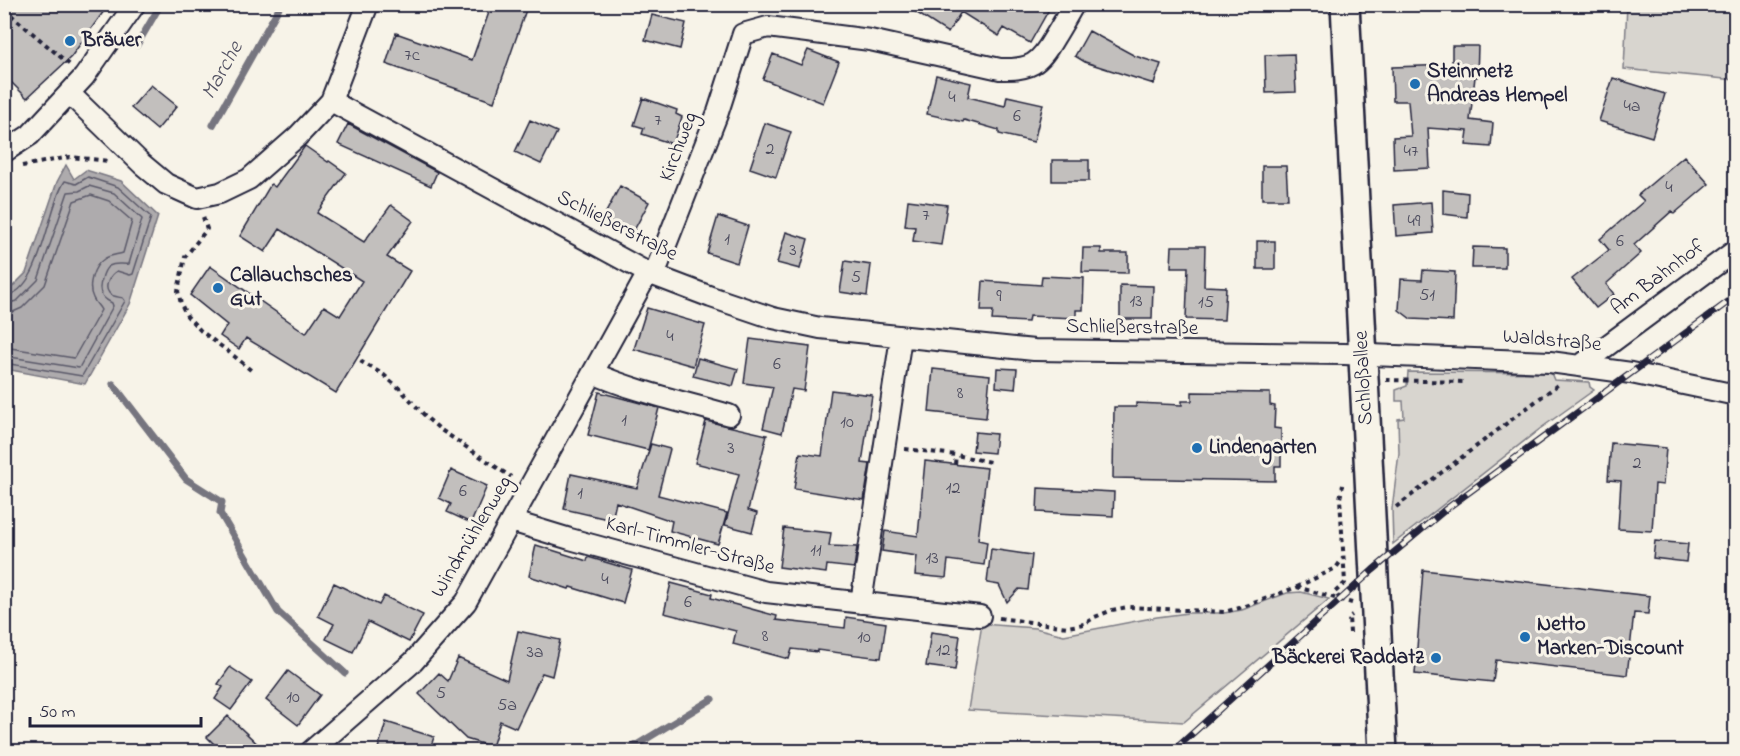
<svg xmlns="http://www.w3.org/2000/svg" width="1740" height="756" font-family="'Indie Flower',sans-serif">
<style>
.green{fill:#d8d5cf;stroke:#7d7c85;stroke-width:1.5}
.water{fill:#aeabad;stroke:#76747f;stroke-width:1.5}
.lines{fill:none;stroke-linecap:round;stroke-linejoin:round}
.shore{stroke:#5a5969;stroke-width:1.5}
.stream{stroke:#76747f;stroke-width:7}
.building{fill:#c2bfbd;stroke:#22223b;stroke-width:1.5}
.street-casing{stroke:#22223b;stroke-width:24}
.secondary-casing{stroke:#22223b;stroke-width:32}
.path{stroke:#22223b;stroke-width:4;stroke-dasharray:4.5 4.5;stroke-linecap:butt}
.street{stroke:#f7f3e8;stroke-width:20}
.secondary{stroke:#f7f3e8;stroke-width:27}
.rail-casing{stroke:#22223b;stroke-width:7}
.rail{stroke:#f7f3e8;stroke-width:4.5;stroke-dasharray:14;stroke-linecap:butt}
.poi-dot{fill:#1f6fb2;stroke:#f7f3e8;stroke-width:2}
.labels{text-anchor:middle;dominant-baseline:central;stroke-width:6;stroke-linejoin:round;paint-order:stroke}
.number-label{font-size:18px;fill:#4a495c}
.poi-label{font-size:21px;font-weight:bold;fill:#22223b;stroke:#f7f3e8;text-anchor:start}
.street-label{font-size:21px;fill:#22223b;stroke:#f7f3e8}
.water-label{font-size:22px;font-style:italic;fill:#535263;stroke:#f7f3e8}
</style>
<rect width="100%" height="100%" fill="#f7f3e8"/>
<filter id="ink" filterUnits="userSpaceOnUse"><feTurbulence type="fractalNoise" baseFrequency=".0167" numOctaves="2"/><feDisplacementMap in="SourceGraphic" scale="12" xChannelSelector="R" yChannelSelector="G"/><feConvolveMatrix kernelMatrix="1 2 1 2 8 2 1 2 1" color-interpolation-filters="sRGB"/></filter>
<g filter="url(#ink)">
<path class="green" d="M1627,5H1735V80L1624,69Z
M1408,372L1551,373L1554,380L1589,382L1590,387L1594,390L1541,428L1393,544L1392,509L1399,453L1398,419L1404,418L1403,401H1396V390L1407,386Z
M1301,592L1329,599L1184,722L968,710L982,624L1035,628L1064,635L1157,617L1188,613H1224L1242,610L1287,593Z"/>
<path class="water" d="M66,165L74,179L86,170L121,181L158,216L130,304L85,384L5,369V291L9,290L26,273L57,182Z"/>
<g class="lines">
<path class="shore" d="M4,296C42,293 47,207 65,181L76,184L88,177L118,187L151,217L133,274L130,275L117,271C111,274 103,286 109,293C112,297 119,297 123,298L125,301L82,376L4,363
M4,304L17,301L38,280L68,192L79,191L89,186L114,193L142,219L129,264C122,265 116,262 109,266C105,269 103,274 102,279C97,291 101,298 112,303L113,306L79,368L4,356
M4,313L13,312L22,308L45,285L74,201L91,195L109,201L132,221L123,253C117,255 110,255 104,259C93,266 87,286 93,298C95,303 99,306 101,310L74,358L4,347"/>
<path class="stream" d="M137,45L161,4
M213,125L281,4
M113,384L186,479L222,502L220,513L278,612L345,673
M625,752L712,699"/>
</g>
<path class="building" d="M4,4H109L71,57L27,98L4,75Z
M492,4H528L494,102L386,64L396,33L472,60Z
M903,4H1052L1030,43L1004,28L999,36L961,12L948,33Z
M652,15L686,23L680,49L645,40Z
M1089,31L1135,56L1161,64L1154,84L1085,62L1075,56Z
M1452,46H1478L1477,77H1475L1470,120L1493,123L1491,147L1466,145L1468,131L1428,128L1430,168L1394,170L1393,137L1411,136L1408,101H1393L1392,67L1452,65Z
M808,50L839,62L823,103L763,79L773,54L801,65Z
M1294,54L1296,92L1266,93L1265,55Z
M936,75L971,83L968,97L1005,106L1007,96L1043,104L1034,142L999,134V130L964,120L963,122L927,114Z
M1613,78L1665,94L1652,137L1599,121Z
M151,85L177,106L157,130L131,108Z
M643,98L677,110L676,114L682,117L673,144L642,134L644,128L634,125Z
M530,120L557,132L541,164L515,152Z
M765,123L791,132L776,177L750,168Z
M348,124L437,172L431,186L338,144Z
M305,146L328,162L329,161L346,173L317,213L364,242L391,205L413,221L387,257L410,271L336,393L246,338L239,349L220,336L227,325L190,295L210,266L306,333L324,306L340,316L362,281L280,229L265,252L240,236L271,184L275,187Z
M1684,156L1709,184L1674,214L1672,211L1634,245L1641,253L1606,284L1614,294L1596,308L1572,279L1609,250L1600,239L1644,201L1638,195Z
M1052,160H1089V181H1052Z
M1262,166H1286L1288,199H1262Z
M620,186L649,202L632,234L603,218Z
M1443,190L1468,193L1467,217L1443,214Z
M908,200L947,205L941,245L913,241L915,227L905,226Z
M1431,202L1433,233L1396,236L1394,205Z
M718,216L748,226L737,263L707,253Z
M786,232L808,239L800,269L777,263Z
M1257,241H1275V269H1257Z
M1172,246H1205L1204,286L1226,287L1224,320L1186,319L1188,267H1171Z
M1473,247L1505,248V268H1472Z
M1083,248H1101V253H1128V273L1082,272Z
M845,261L871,265L867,296L840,292Z
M1423,270L1455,272L1453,321L1411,319L1399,310L1401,279L1422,280Z
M1042,276L1084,278L1083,310H1076V318L1029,316L1028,322L992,320L993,311H981L983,281L1041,285Z
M1120,285L1153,286L1152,319H1120Z
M647,308L705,325L693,366L634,349Z
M750,339L810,347L804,391L792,389L782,433L763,428L773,387L744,383Z
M698,358L738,369L733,386L693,376Z
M997,368L1017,369L1015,389L996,387Z
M933,369L990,375L986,418L929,412Z
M831,390L872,395L862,463L870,464L864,500L794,489L800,453L822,456Z
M599,392L659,408L648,450L588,435Z
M1192,392L1270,393V405L1275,406L1274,428L1281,429V466H1275V481L1113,478L1114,407H1136V403L1182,405V401H1192Z
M706,421L767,435L748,510L757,513L752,532L725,525L739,474L695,463Z
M975,432L996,434L994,453L973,451Z
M1611,443L1666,448L1663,485L1655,484L1652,531L1618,529L1621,481L1608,480Z
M651,444L670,449L658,495L727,513L718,544L670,531L672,521L616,502L612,520L564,509L571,474L637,488Z
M925,461L987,468L978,540L987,542L984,565L948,560L946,578L915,575L917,556L882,551L885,531L918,536Z
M451,470L487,486L471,523L447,512L451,504L439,498Z
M1038,488L1114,492L1113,516L1037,512Z
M784,528L831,533L829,546L857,547L854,568L827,565L826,573L779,567Z
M1655,541L1688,544L1686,562L1653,558Z
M536,545L587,561L588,557L632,570L623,603L570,587L569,589L529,576Z
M991,549L1032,555L1028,590L1019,589L1007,602L999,585L987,583Z
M1423,570L1650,596L1648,614L1634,613L1627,675L1496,660L1493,682L1415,674Z
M334,583L379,605L384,596L423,615L409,642L368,622L353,652L326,639L334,624L318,616Z
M671,583L712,594L711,598L777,616L776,620L845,628L846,617L886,623L881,658L817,650V652L792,649L789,659L733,644L736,631L664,613Z
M518,631L560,640L552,676L542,673L516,728L500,721L492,747L466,739L419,694L439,673L448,681L458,658L507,680Z
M931,632L960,636L955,670L926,666Z
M230,667L252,682L231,710L215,699L223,687L218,684Z
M288,671L320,695L298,725L266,700Z
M228,716L266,752H222L207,737Z
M386,722L434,737L429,752H377Z"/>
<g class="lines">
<g class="street-casing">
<path id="street" d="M69,93L142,164L166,184L197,198L220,193L249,179L298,136L331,101L368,4
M331,101L648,273L711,297L773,318L820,328L1034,350L1344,354L1550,362L1631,373L1736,395
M4,152L30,135L84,77L135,4
M654,275L718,112L743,34L768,27L870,40L1000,69C1031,70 1039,64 1054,38C1061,27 1067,16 1074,4
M1581,365L1736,250
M593,373C636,392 684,402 729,415
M511,521L570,539L766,592L980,616
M861,603L901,337
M310,752L413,662L466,602L648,273"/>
</g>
<g class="secondary-casing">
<path id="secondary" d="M1345,4L1383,752"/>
</g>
<path class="path" d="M4,9L70,65
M22,166L70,157L110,161
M203,217L207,229L185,257L178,291L181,304L187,316L201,331L234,356L253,372
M360,361L384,375L400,389L428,419L441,430L511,477
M1386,380L1463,382
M905,449L956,455L990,462
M955,464L956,455
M1396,507L1560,383
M1297,587L1336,568L1343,558
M1340,599L1335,592L1345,583L1340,498L1343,485
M999,618L1068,627L1084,624L1095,617L1112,610L1128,607L1224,612L1243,607L1297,587L1352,603
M1350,633L1349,617L1352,615"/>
<use href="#street" class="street"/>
<use href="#secondary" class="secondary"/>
<g class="rail-casing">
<path id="rail" d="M1172,752L1373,570L1446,509L1736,296"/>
</g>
<use href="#rail" class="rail"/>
</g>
</g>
<g class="poi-dot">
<circle cx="70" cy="41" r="6"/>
<circle cx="1415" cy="84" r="6"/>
<circle cx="218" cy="288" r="6"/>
<circle cx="1197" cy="448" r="6"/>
<circle cx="1525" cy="637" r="6"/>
<circle cx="1436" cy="658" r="6"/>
</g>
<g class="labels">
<g class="number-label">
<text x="412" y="56">7c</text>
<text x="952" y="98">4</text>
<text x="1632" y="107">4a</text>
<text x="1017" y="117">6</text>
<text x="658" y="121">7</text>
<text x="770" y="150">2</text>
<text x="1411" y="152">47</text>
<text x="1669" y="188">4</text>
<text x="926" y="216">7</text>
<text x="1414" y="222">49</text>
<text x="727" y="240">1</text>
<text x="1620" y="242">6</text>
<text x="793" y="251">3</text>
<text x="856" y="278">5</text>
<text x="1427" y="296">51</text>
<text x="999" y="297">9</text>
<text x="1136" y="302">13</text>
<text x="1206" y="303">15</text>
<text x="670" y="337">4</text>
<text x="777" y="365">6</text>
<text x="960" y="394">8</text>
<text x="624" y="421">1</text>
<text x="847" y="423">10</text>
<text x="731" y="449">3</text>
<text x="1637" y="464">2</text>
<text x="953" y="489">12</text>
<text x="463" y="492">6</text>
<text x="580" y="494">1</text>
<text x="816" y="551">11</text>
<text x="932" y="559">13</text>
<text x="605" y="580">4</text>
<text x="688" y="603">6</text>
<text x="765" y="637">8</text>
<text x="864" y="638">10</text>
<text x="943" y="651">12</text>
<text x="535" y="653">3a</text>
<text x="441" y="694">5</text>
<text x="293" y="698">10</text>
<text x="507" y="706">5a</text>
</g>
<g class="poi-label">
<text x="82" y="41">Bräuer</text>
<text x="1427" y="72">Steinmetz<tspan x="1427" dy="24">Andreas Hempel</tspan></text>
<text x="230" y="276">Callauchsches<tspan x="230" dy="24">Gut</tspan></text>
<text x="1209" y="448">Lindengarten</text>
<text x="1537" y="625">Netto<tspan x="1537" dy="24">Marken-Discount</tspan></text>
<text x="1424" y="658" text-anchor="end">Bäckerei Raddatz</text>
</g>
<g class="street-label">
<text transform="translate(679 147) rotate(-69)">Kirchweg</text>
<text transform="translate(617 226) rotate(27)">Schließerstraße</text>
<text transform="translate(1658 278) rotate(-37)">Am Bahnhof</text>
<text transform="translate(1132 328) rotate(1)">Schließerstraße</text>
<text transform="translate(1552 341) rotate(5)">Waldstraße</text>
<text transform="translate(1364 378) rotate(-93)">Schloßallee</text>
<text transform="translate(472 537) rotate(-59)">Windmühlenweg</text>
<text transform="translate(690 546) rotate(15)">Karl-Timmler-Straße</text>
</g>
<g class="water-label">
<text transform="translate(223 71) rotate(-61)">Marche</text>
</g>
</g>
<rect width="1740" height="756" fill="none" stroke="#f7f3e8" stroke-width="24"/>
<rect x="12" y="12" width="1716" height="732" fill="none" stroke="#22223b" stroke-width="2" filter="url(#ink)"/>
<path d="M30 717v9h171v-9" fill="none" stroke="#22223b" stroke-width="3"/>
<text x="39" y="717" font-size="18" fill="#22223b" stroke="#f7f3e8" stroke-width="4.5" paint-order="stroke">50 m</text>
</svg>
